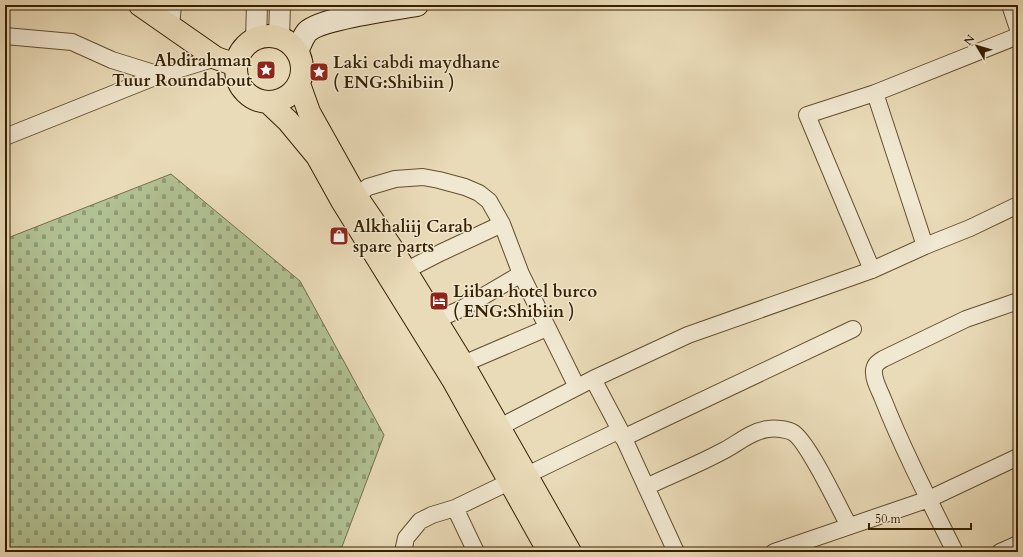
<svg xmlns="http://www.w3.org/2000/svg" width="1023" height="557" font-family="Cardo,serif">
<style>
.cemetery{fill:url(#cemetery-stones);stroke:#74704a}
.lines{fill:none;stroke-linecap:round;stroke-linejoin:round}
.minor-casing{stroke:#634f2e;stroke-width:18}
.tertiary-casing{stroke:#634f2e;stroke-width:22}
.secondary-casing{stroke:#362000;stroke-width:24}
.trunk-casing{stroke:#362000;stroke-width:24}
.minor{stroke:#f1e8d1;stroke-width:16}
.tertiary{stroke:#f1e8d1;stroke-width:20}
.secondary{stroke:#f1e8d1;stroke-width:22}
.trunk{stroke:#eadbb8;stroke-width:22}
.labels{text-anchor:middle;dominant-baseline:central;stroke-width:3;stroke-linejoin:round;paint-order:stroke}
.poi-label{font-size:17px;font-weight:bold;fill:#362000;stroke:#f1e8d1;text-anchor:start}
</style>
<defs>
<pattern id="cemetery-stones" width="16" height="16" patternUnits="userSpaceOnUse"><rect width="16" height="16" fill="#b1c193"/><path d="M2 7V4a2 2 0 0 1 4 0v3zM10 15v-3a2 2 0 0 1 4 0v3z" fill="#919c76"/></pattern>
</defs>
<rect width="100%" height="100%" fill="#eadbb8"/>
<filter id="stains"><feTurbulence type="fractalNoise" baseFrequency=".005" numOctaves="4"/><feColorMatrix values="0 0 0 0 .2 0 0 0 0 .09 0 0 0 0 .02 0 0 0 .5 -.17"/></filter>
<radialGradient id="worn" r=".72"><stop offset=".6" stop-color="#630" stop-opacity="0"/><stop offset="1" stop-color="#630" stop-opacity=".3"/></radialGradient>
<path class="cemetery" d="M171,174L300,281L384,435L340,552H5V239Z"/>
<g class="lines">
<g class="minor-casing">
<path id="minor" d="M1010,5L1018,29
M171,27L173,5
M5,36L72,42L112,60L160,75
M875,93L925,246
M5,137L160,75L216,58
M356,196L368,187L395,179L423,177L439,180L465,187L479,193L489,201L502,224L521,274L577,387
M872,270L807,115L875,93L1018,36
M405,271L440,253L502,224
M436,320L463,308L521,274
M463,364L547,328
M593,379L620,430L676,552
M490,432L593,379L688,335L872,270L925,246L970,228L1018,205
M623,438L853,329
M646,487C671,475 697,465 721,452C736,445 751,431 768,429C775,428 786,429 792,432C807,439 839,508 849,526
M455,508L476,552
M403,552L406,538L420,521L432,515L455,508L509,482L527,475L620,430
M774,552L929,499L1018,457
M955,552C930,502 904,452 883,399C880,391 873,380 874,370C875,364 878,362 883,359L966,319L1018,301
M1000,552L1018,544"/>
</g>
<g class="tertiary-casing">
<path id="tertiary" d="M279,37L280,5
M256,39L257,5"/>
</g>
<g class="secondary-casing">
<path id="secondary" d="M297,51C300,45 303,37 307,32C321,18 395,9 417,5"/>
</g>
<g class="trunk-casing">
<path id="trunk" d="M140,5L216,58L236,65
M236 69a33 33 0 1 1 66 0a33 33 0 1 1-66 0Z
M299,84L309,112L356,196L391,247L463,364L570,552
M268,102L288,121L317,156L342,201L453,380L549,552"/>
</g>
<use href="#minor" class="minor"/>
<use href="#tertiary" class="tertiary"/>
<use href="#secondary" class="secondary"/>
<use href="#trunk" class="trunk"/>
</g>
<defs>
<g id="sight-square" transform="scale(1)"><rect x="-9" y="-9" width="18" height="18" rx="4" fill="#8f2418" stroke="#f1e8d1"/><path d="M0-6L1.8-2.2L6-1.7L2.9 1.2L3.7 5.4L0 3.3L-3.7 5.4L-2.9 1.2L-6-1.7L-1.8-2.2Z" fill="#fff"/></g>
<g id="shop-square" transform="scale(1)"><rect x="-9" y="-9" width="18" height="18" rx="4" fill="#8f2418" stroke="#f1e8d1"/><path d="M-5-2.5h2.3a2.7 3.5 0 0 1 5.4 0H5L5.5 6h-11ZM-1.5-2.5h3a1.5 2.3 0 0 0-3 0Z" fill="#fff"/></g>
<g id="hotel-square" transform="scale(1)"><rect x="-9" y="-9" width="18" height="18" rx="4" fill="#8f2418" stroke="#f1e8d1"/><path d="M-6-4.5h1.5V1H6V5H4.5V3h-9V5H-6ZM-4 0a1.8 1.8 0 1 1 3.6 0ZM.5 0V-2.5h3Q6-2.5 6 0Z" fill="#fff"/></g>
</defs>
<g fill-rule="evenodd">
<use href="#sight-square" x="266" y="70"/>
<use href="#sight-square" x="319" y="72"/>
<use href="#shop-square" x="339" y="236"/>
<use href="#hotel-square" x="439" y="301"/>
</g>
<g class="labels">
<g class="poi-label">
<text x="252" y="60" text-anchor="end">Abdirahman<tspan x="252" dy="20">Tuur Roundabout</tspan></text>
<text x="333" y="62">Laki cabdi maydhane<tspan x="333" dy="20">( ENG:Shibiin )</tspan></text>
<text x="353" y="226">Alkhaliij Carab<tspan x="353" dy="20">spare parts</tspan></text>
<text x="453" y="291">Liiban hotel burco<tspan x="453" dy="20">( ENG:Shibiin )</tspan></text>
</g>
</g>
<rect width="1023" height="557" fill="none" stroke="#eadbb8" stroke-width="20"/>
<rect x="6" y="6" width="1011" height="545" fill="none" stroke="#362000" stroke-width="2"/>
<rect x="10" y="10" width="1003" height="537" fill="none" stroke="#362000"/>
<g transform="translate(977 46) rotate(308)" stroke="#f1e8d1" stroke-width="3" paint-order="stroke">
<path d="M0-3L7 15L0 10L-7 15Z" fill="#362000"/>
<text y="-6" font-size="11" font-weight="bold" text-anchor="middle" fill="#362000">N</text>
</g>
<path d="M869 523v6h102v-6" fill="none" stroke="#362000" stroke-width="2"/>
<text x="875" y="523" font-size="12" fill="#362000" stroke="#f1e8d1" stroke-width="3" paint-order="stroke">50 m</text>
<rect width="100%" height="100%" filter="url(#stains)"/>
<rect width="100%" height="100%" fill="url(#worn)"/>
</svg>
